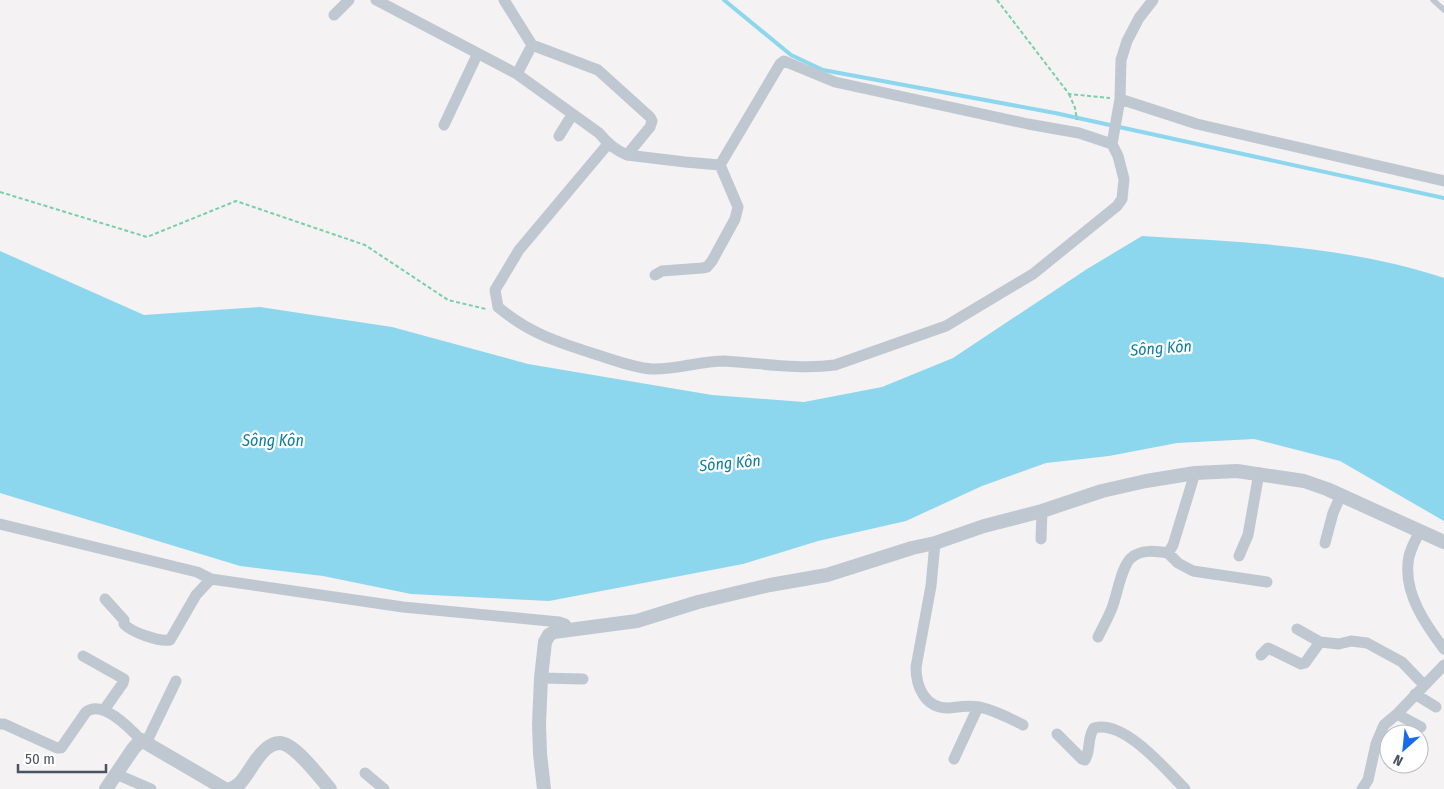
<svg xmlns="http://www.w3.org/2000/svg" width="1444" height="789" font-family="'Fira Sans Condensed',sans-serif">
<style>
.water{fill:#8dd7ee}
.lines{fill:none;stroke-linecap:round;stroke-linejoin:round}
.stream{stroke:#8dd7ee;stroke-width:4}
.path{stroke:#78d0a7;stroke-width:2;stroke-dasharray:4 2.5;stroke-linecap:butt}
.service{stroke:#bfc8d1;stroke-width:5.5}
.minor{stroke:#bfc8d1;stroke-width:11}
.tertiary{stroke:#bfc8d1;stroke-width:14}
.labels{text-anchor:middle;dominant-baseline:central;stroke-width:4.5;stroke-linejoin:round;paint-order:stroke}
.water-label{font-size:16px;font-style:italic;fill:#0b7da2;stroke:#fff}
</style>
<rect width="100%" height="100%" fill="#f4f2f2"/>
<path class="water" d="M1142,236C1244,242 1347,246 1444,278V521L1340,461L1254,439L1177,443L1109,456L1046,463L982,486L906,521L818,541L743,564L549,601L411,594L323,576L240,566L0,493V251L144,315L260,307L392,327L528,364L712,395L804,402L882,387L953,358L1087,269Z"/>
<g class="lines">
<path class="stream" d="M724,0L791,55L823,70L1055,113L1444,198"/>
<path class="path" d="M997,0L1069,94L1110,98
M1069,94L1075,108L1077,120
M0,192L147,237L236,201L365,245L448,300L486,309"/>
<path class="service" d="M1433,0L1444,10"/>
<path class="minor" d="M376,0L517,74
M504,0L532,45L517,74L599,133C607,143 615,150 627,155L685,162L720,165L780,64L784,61L835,82L1028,124L1079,133L1112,144
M334,15L349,0
M532,45L598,70L650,117L652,121L650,127L627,155
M1120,99L1197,124L1444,181
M444,125L477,55
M559,136L572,115
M608,144L519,250L495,290L498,307C531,335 563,344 604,357C619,362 636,368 652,369C676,370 700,361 724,361C761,363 798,370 835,365L946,326L1033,274L1117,206L1122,199L1124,179L1118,156L1112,144L1120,99L1121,60L1127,41L1139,18L1153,0
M655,275L662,271L702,268L707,267L712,261L735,219L738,207L720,165
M0,524L197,572L211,579L403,607L559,622L565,624L570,630
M1420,531C1415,541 1408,553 1408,564C1405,595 1426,625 1444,649
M1041,539L1042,511
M935,543L931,586L916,667C916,687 925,708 948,708C959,707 968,705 979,707C995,710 1009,718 1023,725
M1325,543L1333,513L1341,495
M1168,553L1178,563L1193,571L1267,582
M1239,556L1248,535L1259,473
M105,599L124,620V624C131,632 159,642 170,640L196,595L211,579
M1297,629L1320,642
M1098,637C1103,627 1108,618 1112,608C1117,596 1121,567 1131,558C1141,549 1156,551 1168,553L1173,545L1195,473
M1261,655L1268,648L1301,664L1305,663L1320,642L1339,644L1351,641L1367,643L1402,662L1424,685
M83,656L124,679L123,683L104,710
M541,678L583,679
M1415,694L1436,707
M1397,714L1421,727
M0,724H4L57,748H61L86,712C102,699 130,728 141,740
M1057,734L1082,759L1085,760C1091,750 1087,737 1094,728C1124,719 1166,770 1185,789
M146,743L176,681
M954,759L978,707
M365,773L384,789
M116,774L151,789
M1362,789L1368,780L1376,744L1384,725L1397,714L1444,665"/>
<path class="tertiary" d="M106,789L133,749L141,740L225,789
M230,789C240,786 243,779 249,771C255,761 267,743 279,743C294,742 320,778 330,789
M544,789L540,754L539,724L541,678L545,642L549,635L554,632L637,621L698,602L770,585L827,575L912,548L935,543L984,526L1042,511L1102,491L1146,481L1195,473L1237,471L1304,481L1327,489L1444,542"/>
</g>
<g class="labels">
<g class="water-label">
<text transform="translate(1161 348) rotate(-4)">Sông Kôn</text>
<text x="273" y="440">Sông Kôn</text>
<text transform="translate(730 463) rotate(-5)">Sông Kôn</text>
</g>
</g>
<g transform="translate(1404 749) rotate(207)"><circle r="24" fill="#ffffff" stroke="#b6bbbf"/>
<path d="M0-4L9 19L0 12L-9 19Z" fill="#176ce9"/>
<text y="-8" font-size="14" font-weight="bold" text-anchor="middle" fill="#495460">N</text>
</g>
<path d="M18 764v8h88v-8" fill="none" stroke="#495460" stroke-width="2.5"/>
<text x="25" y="764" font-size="15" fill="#495460" stroke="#ffffff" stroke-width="4" paint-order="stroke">50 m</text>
</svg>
